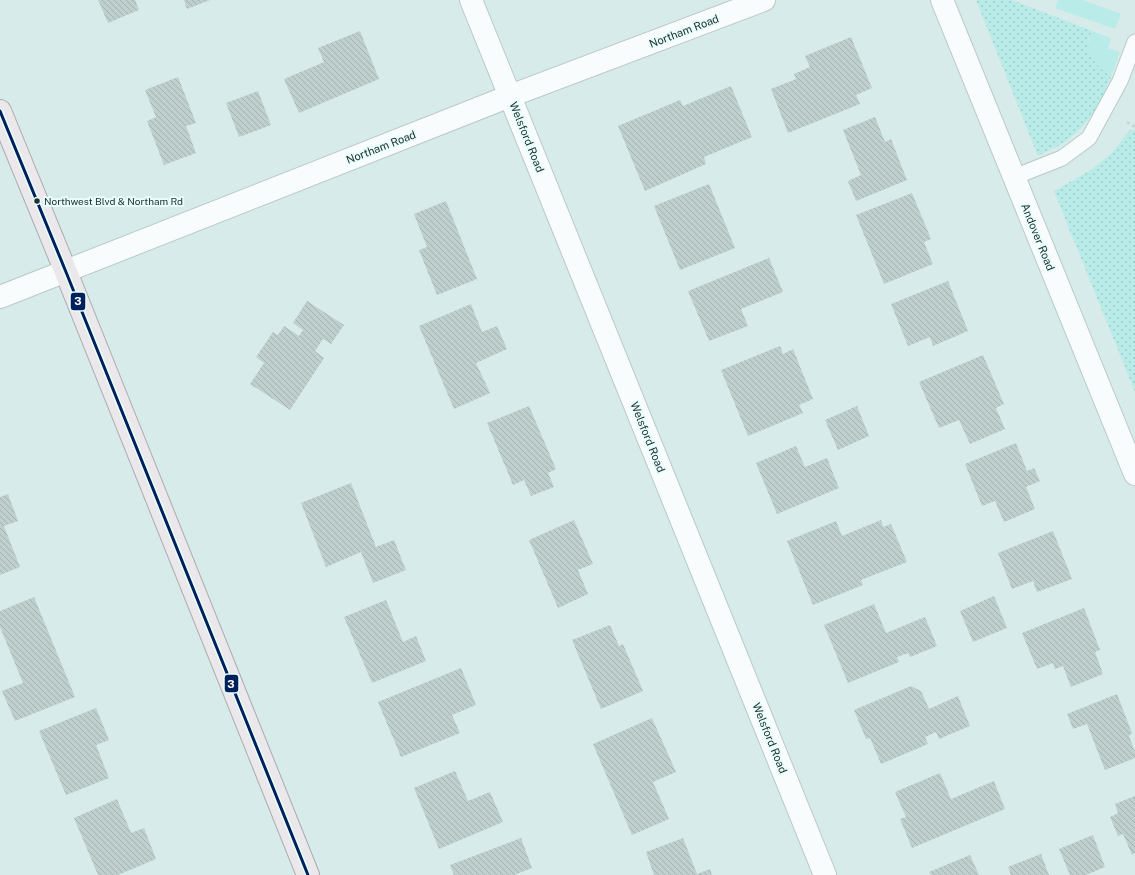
<svg xmlns="http://www.w3.org/2000/svg" width="1135" height="875" font-family="'Public Sans',sans-serif">
<style>
.grass{fill:url(#grass-dots)}
.garden{fill:#b9ebe8}
.building{fill:url(#building-back-hatch)}
.lines{fill:none;stroke-linecap:round;stroke-linejoin:round}
.service-casing{stroke:#b9c9c7;stroke-width:17}
.minor-casing{stroke:#b9c9c7;stroke-width:24}
.tertiary-casing{stroke:#b9c9c7;stroke-width:24}
.primary-casing{stroke:#adaaaf;stroke-width:24}
.path{stroke:#ccd2d2;stroke-width:2.5;stroke-dasharray:3 3;stroke-linecap:butt}
.service{stroke:#f9fcfc;stroke-width:15}
.minor{stroke:#f9fcfc;stroke-width:22}
.tertiary{stroke:#f9fcfc;stroke-width:22}
.primary{stroke:#ebe8eb;stroke-width:22}
.bus-1-casing{stroke:#e8fefd;stroke-width:6}
.bus-1{stroke:#00205b;stroke-width:3}
.bus-dot{fill:#233130;stroke:#e8fefd;stroke-width:1.5}
.labels{text-anchor:middle;dominant-baseline:central;stroke-width:4;stroke-linejoin:round;paint-order:stroke}
.bus-label{font-size:10px;fill:#233130;stroke:#e8fefd;text-anchor:start}
.street-label{font-size:11px;fill:#233130;stroke:#e8fefd}
.line-badge{stroke:#e8fefd;stroke-width:1.5}
.badge-label{font-size:11px;text-anchor:middle;font-weight:bold;fill:#fff}
</style>
<defs>
<pattern id="grass-dots" width="8" height="8" patternUnits="userSpaceOnUse"><rect width="8" height="8" fill="#b9ebe8"/><path d="M2 2h.1M6 6h.1" fill="none" stroke="#9fcac7" stroke-width="1.8" stroke-linecap="round"/></pattern>
<pattern id="building-back-hatch" width="6" height="6" patternUnits="userSpaceOnUse"><rect width="6" height="6" fill="#bfcfce"/><path d="M-1 5l2 2M0 0l6 6M5-1l2 2" fill="none" stroke="#a4b2b1"/></pattern>
</defs>
<rect width="100%" height="100%" fill="#d7ecea"/>
<path class="grass" d="M976,0H1012L1092,31L1088,40L1093,60L1099,67L1106,72L1112,74C1101,102 1089,126 1063,143C1056,148 1046,151 1038,156Z
M1131,130H1135V392L1054,191L1091,170L1111,154L1129,131Z"/>
<path class="garden" d="M1058,0H1083L1121,14L1115,29L1055,8Z
M1092,31L1111,38L1108,48L1120,52L1112,74C1098,69 1086,55 1089,40C1089,37 1091,34 1092,31Z"/>
<path class="building" d="M98,0H135L139,10L108,23Z
M184,0H210L187,9Z
M360,31L379,79L299,113L284,79L324,62L318,48Z
M851,37L872,88L856,95L860,104L788,133L771,89L796,79L794,74L810,67L805,56Z
M178,77L196,123L186,126L196,153L164,165L147,121L156,117L145,90Z
M731,86L752,137L704,157L706,164L645,191L618,126L680,100L683,106Z
M258,91L271,125L239,137L226,103Z
M875,117L885,142L891,139L907,180L856,201L848,181L861,175L843,130Z
M709,184L735,248L680,270L654,206Z
M912,193L931,239L924,242L933,264L884,284L856,215Z
M446,201L477,279L437,295L419,250L427,247L414,214Z
M769,258L783,292L741,309L748,326L709,341L688,291Z
M948,281L968,331L933,346L930,337L908,346L891,304Z
M307,301L344,325L331,344L323,339L315,351L324,358L290,410L250,384L264,363L256,357L273,332L278,335L284,326L299,336L303,330L293,323Z
M471,304L482,332L497,326L507,349L476,363L490,393L454,409L419,326Z
M780,346L783,354L793,349L813,399L799,405L803,413L748,436L721,370Z
M983,355L1004,404L996,408L1005,429L970,444L959,420L939,428L919,382Z
M529,406L556,469L548,473L554,487L531,496L524,480L513,485L487,423Z
M857,406L869,436L838,450L825,420Z
M1016,443L1027,471L1034,468L1040,481L1026,487L1035,509L1004,522L995,501L982,506L965,464Z
M796,446L805,467L827,458L839,488L777,514L756,463Z
M351,483L376,547L394,540L406,570L373,583L361,552L326,567L301,503Z
M8,494L18,521L4,526L20,567L0,575V497Z
M574,520L593,564L578,570L588,594L558,608L529,540Z
M881,520L883,527L891,524L907,562L861,580L863,585L813,605L787,541L836,521L842,536Z
M1053,531L1072,579L1037,592L1033,581L1012,589L998,553Z
M994,596L1007,628L973,642L960,611Z
M34,597L75,697L15,721L2,691L23,683L0,627V611Z
M386,600L403,642L416,636L426,661L372,683L344,617Z
M874,604L886,633L925,617L937,646L910,657L908,653L897,657L899,662L848,683L824,625Z
M1084,608L1100,650L1095,652L1103,674L1071,687L1063,666L1055,669L1053,663L1037,669L1022,633Z
M610,625L619,646L623,644L643,691L601,709L572,640Z
M461,668L476,705L452,715L460,733L401,757L378,702Z
M911,686L921,691L929,709L958,696L970,726L939,739L936,732L925,737L928,744L881,764L870,738L866,739L854,710Z
M1117,694L1132,733L1129,736L1135,752V758L1105,770L1087,724L1073,729L1067,714Z
M96,708L109,740L96,745L109,778L66,795L39,731Z
M652,718L676,772L653,782L669,819L632,835L593,744Z
M455,771L468,801L490,792L503,822L439,849L414,788Z
M940,773L951,799L994,781L1005,809L912,848L900,819L906,817L895,792Z
M1135,796V853L1132,855L1123,834L1118,836L1110,817L1118,813L1115,804Z
M117,799L131,833L144,828L156,859L118,875H98L74,818Z
M1093,835L1105,867L1086,875H1070L1059,849Z
M521,838L532,868L514,875H454L450,865Z
M683,838L697,874L710,869L712,875H654L646,852Z
M1041,854L1049,875H1011L1008,867Z
M970,855L979,875H931L929,872Z"/>
<g class="lines">
<g class="service-casing">
<path id="service" d="M1014,177L1062,158L1089,138L1120,81L1135,42"/>
</g>
<g class="minor-casing">
<path id="minor" d="M471,0L825,875"/>
</g>
<g class="tertiary-casing">
<path id="tertiary" d="M942,0L1135,474
M0,297L510,96L764,0"/>
</g>
<g class="primary-casing">
<path id="primary" d="M0,111L66,272L308,875"/>
</g>
<path class="path" d="M1127,122L1135,127"/>
<use href="#service" class="service"/>
<use href="#minor" class="minor"/>
<use href="#tertiary" class="tertiary"/>
<use href="#primary" class="primary"/>
<g class="bus-1-casing">
<path id="bus-1" d="M0,111L66,272L308,875"/>
</g>
<use href="#bus-1" class="bus-1"/>
</g>
<circle class="bus-dot" cx="37" cy="201" r="3.5"/>
<g class="labels">
<g class="bus-label">
<text x="44" y="201">Northwest Blvd &amp; Northam Rd</text>
</g>
<g class="street-label">
<text transform="translate(684 31) rotate(-21)">Northam Road</text>
<text transform="translate(527 137) rotate(68)">Welsford Road</text>
<text transform="translate(381 147) rotate(-21)">Northam Road</text>
<text transform="translate(1038 237) rotate(68)">Andover Road</text>
<text transform="translate(648 437) rotate(68)">Welsford Road</text>
<text transform="translate(770 738) rotate(68)">Welsford Road</text>
</g>
</g>
<g class="line-badge">
<rect x="70" y="292" width="16" height="19" rx="4" fill="#00205b"/>
<rect x="224" y="674" width="15" height="19" rx="4" fill="#00205b"/>
</g>
<g class="badge-label">
<text x="78" y="305">3</text>
<text x="231" y="688">3</text>
</g>
</svg>
